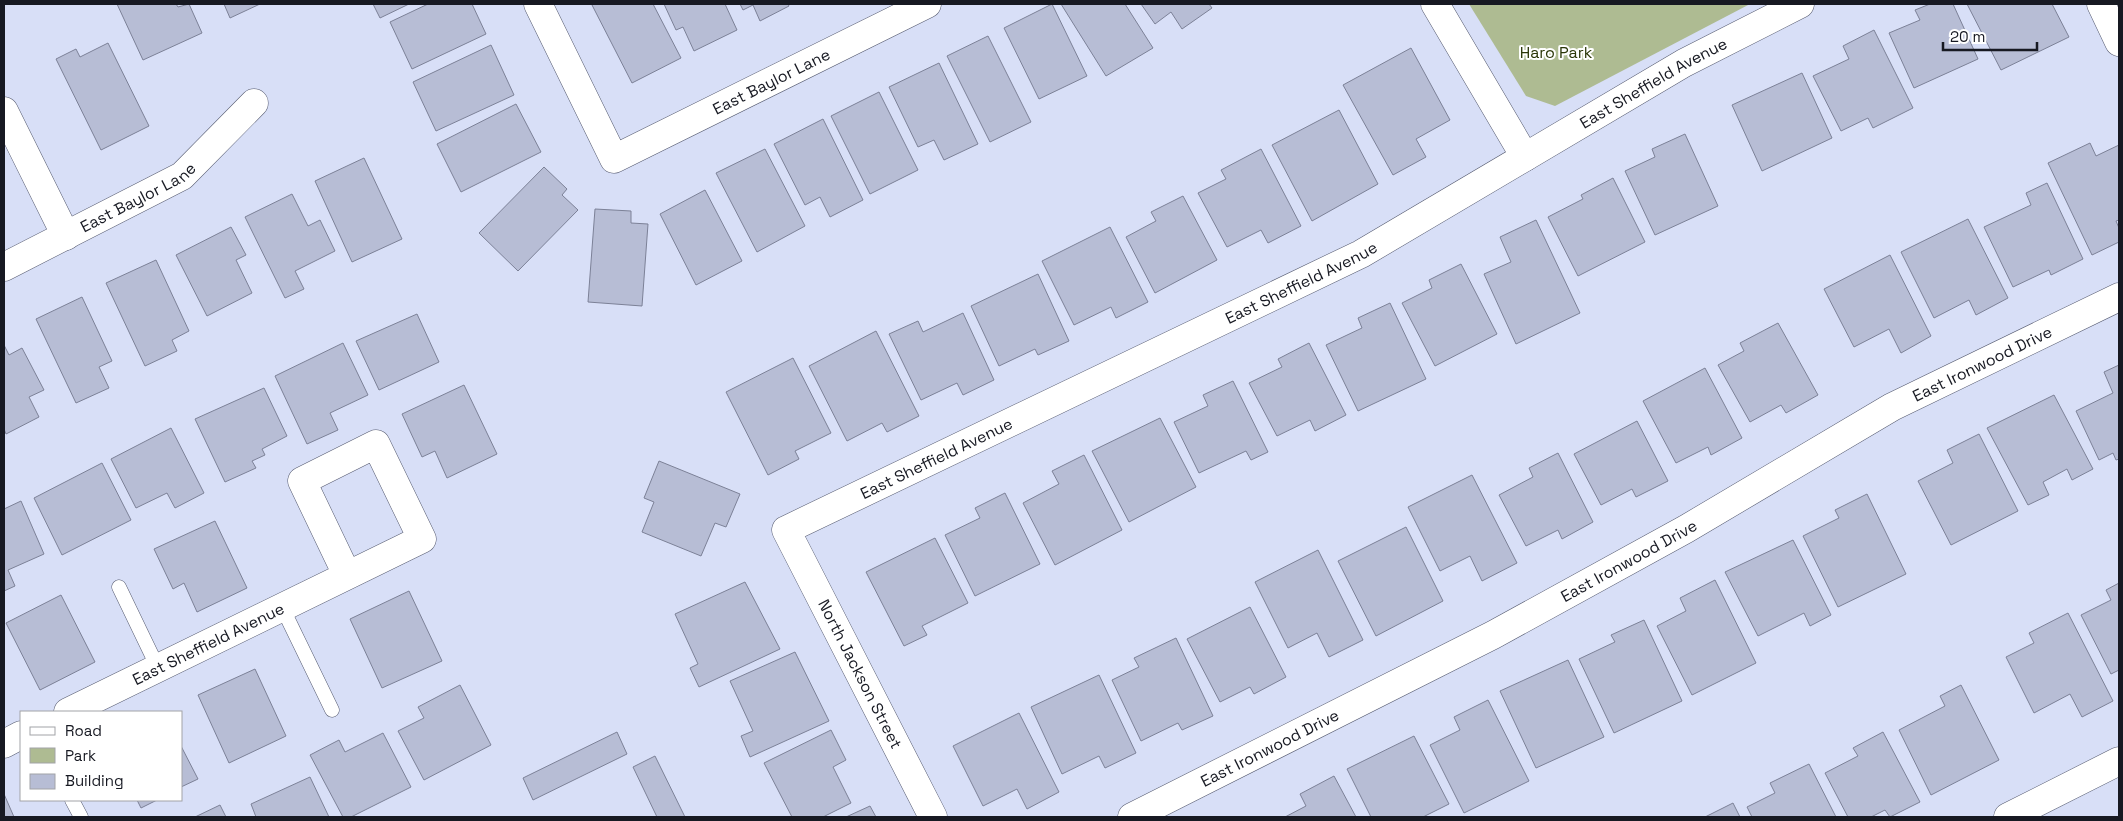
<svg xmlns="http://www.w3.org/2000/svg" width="2123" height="821" font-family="'Space Grotesk',sans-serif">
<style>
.green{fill:#aebb92}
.building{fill:#b7bdd5;stroke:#7c8197}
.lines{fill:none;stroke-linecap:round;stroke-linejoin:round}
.service-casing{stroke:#565b70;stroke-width:15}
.minor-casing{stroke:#565b70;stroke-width:29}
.service{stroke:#fff;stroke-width:14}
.minor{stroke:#fff;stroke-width:28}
.labels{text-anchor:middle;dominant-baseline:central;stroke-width:4;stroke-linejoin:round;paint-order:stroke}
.park-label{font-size:16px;fill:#2b3708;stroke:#fff}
.street-label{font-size:16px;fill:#171922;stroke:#fff}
</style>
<rect width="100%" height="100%" fill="#d8dff7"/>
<path class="green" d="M1469,4H1750L1555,106L1526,96Z"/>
<path class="building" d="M117,4H176L178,7L189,4L202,33L143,60Z
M224,4H260L230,18Z
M373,4H409L380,18Z
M428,4H472L486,34L412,69L390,22Z
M595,4H653L681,58L632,83L592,5Z
M664,4H725L737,30L694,51L683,27L676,30Z
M740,4H788L789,6L760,21L753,5L743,10Z
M1052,4L1087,76L1039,99L1004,28Z
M1061,4H1125L1153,48L1106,76Z
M1141,4H1209L1212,8L1182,29L1171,12L1155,24Z
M1930,4H1953L1978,59L1914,88L1889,33L1920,20L1915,10Z
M1967,4H2052L2069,37L2001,70Z
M1874,30L1913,108L1873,128L1868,118L1841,131L1813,76L1849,59L1843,46Z
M988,36L1031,122L990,142L947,56Z
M108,43L149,126L101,150L56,59L76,49L80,57Z
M491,45L514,95L436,131L413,82Z
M1411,48L1450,120L1416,139L1426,157L1393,175L1343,85Z
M939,63L978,144L944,160L934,140L918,147L889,87Z
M1802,73L1832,138L1762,171L1732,105Z
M879,92L918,170L870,194L831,116Z
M516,104L541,152L461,192L437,144Z
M1339,110L1378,184L1312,221L1272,145Z
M823,119L863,200L830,217L820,197L805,205L774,144Z
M1685,134L1718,206L1655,235L1625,171L1655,157L1652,149Z
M2090,143L2096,156L2119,145V220L2116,221L2119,228V242L2092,255L2048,163Z
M765,149L805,226L757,252L716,173Z
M1261,149L1301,226L1268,243L1261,230L1227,247L1198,193L1226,179L1221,170Z
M364,158L402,239L352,262L315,181Z
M544,167L567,189L562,195L578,210L518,271L479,233Z
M1613,178L1645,242L1578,276L1548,217L1583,199L1581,195Z
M2047,183L2083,259L2051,275L2049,270L2013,287L1984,227L2031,205L2026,193Z
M705,190L742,261L696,285L660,214Z
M292,194L308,226L320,220L335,251L295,271L304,289L285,298L245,217Z
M1183,196L1217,260L1155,293L1126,237L1156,221L1151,212Z
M595,209L631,211V223L648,224L642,306L588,302Z
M1968,219L2008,298L1976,315L1969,300L1934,318L1901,252Z
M1536,220L1580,313L1516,344L1484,274L1511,262L1500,237Z
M231,227L246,255L236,260L252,293L207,316L176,255Z
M1110,227L1148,302L1116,318L1111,307L1074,325L1042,261Z
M1890,255L1931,336L1901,353L1889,329L1854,347L1824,289Z
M156,260L189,331L172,340L177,351L145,366L106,283Z
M1461,264L1497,334L1435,366L1402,303L1432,288L1429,280Z
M1038,274L1069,341L1038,355L1035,349L999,366L971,306Z
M82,297L112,361L99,367L109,388L76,403L36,319Z
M1390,303L1426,379L1358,411L1326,345L1362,328L1358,318Z
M963,313L994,380L963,395L957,383L921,400L889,334L918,321L923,332Z
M417,314L439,362L379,390L356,341Z
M1778,323L1818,395L1786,413L1781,405L1750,422L1718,365L1744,351L1740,343Z
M876,331L919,416L887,432L882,423L847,441L809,366Z
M343,343L368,395L330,413L338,430L307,444L275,376Z
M1309,343L1346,415L1315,431L1310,420L1277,436L1249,383L1282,367L1278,359Z
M4,345L9,355L22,348L44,390L29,397L39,417L6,434L4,429Z
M793,358L831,433L795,451L799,459L768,475L726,392Z
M2119,365V459L2116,460L2113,453L2099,460L2076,411L2113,393L2104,372Z
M1705,368L1742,438L1711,455L1708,447L1676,463L1643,401Z
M1233,381L1268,452L1251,460L1246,451L1199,473L1174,422L1208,406L1203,395Z
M464,385L497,454L447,478L435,451L422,457L402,414Z
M264,388L287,436L262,449L265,455L252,461L256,468L225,482L195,419Z
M2054,395L2093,469L2072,480L2067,469L2043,482L2049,495L2028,505L1987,428Z
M1160,418L1196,487L1129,522L1092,451Z
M1637,421L1668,481L1636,497L1632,489L1601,505L1574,454Z
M171,428L204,493L175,508L167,493L136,508L111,459Z
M1979,434L2018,511L1951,545L1918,481L1953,463L1947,450Z
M1558,453L1593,522L1562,539L1558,530L1526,546L1499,495L1533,477L1529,468Z
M1084,455L1122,530L1055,565L1023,503L1059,484L1052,471Z
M659,461L740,494L726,527L715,523L701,556L642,532L654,502L644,498Z
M102,463L131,520L62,555L34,498Z
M1472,475L1517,563L1482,581L1470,556L1440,571L1408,507Z
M1005,493L1040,564L975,596L945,535L980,518L975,508Z
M1867,494L1906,574L1838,607L1803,536L1839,518L1835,510Z
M21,501L44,554L8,570L15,586L4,591V509Z
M215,521L247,588L197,612L184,583L173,589L154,549Z
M1406,527L1443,601L1376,636L1338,561Z
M935,538L968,603L922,626L927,635L904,646L866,572Z
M1793,540L1831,615L1810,626L1804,613L1758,636L1725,572Z
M1318,550L1363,640L1329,657L1317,633L1288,648L1255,582Z
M1715,580L1756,663L1692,695L1657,626L1686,611L1680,598Z
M745,582L780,649L699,687L690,668L698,664L675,614Z
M2119,583V670L2111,674L2081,615L2111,600L2106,590Z
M409,591L442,661L382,688L350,619Z
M61,595L95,662L40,690L6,623Z
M1250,607L1286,677L1254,694L1250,687L1220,702L1187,639Z
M2068,613L2113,701L2082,717L2070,694L2034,713L2006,657L2034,643L2029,633Z
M1644,620L1682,701L1614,733L1579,659L1615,642L1611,635Z
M1176,638L1213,716L1182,730L1178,723L1141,741L1112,680L1139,667L1134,658Z
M795,652L829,721L750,757L741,736L753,731L730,681Z
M1568,660L1604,737L1536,768L1500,691Z
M255,669L286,736L229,763L198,695Z
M1099,675L1136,753L1105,768L1099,756L1062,774L1031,707Z
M460,685L491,745L424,780L398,731L424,718L418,707Z
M1961,685L1999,760L1931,795L1899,730L1945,706L1940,696Z
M1488,700L1529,781L1464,813L1430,745L1460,730L1454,717Z
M1019,713L1059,792L1027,809L1017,789L983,806L953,746Z
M831,730L846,760L833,767L851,803L823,817H792L764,763Z
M617,732L627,754L533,800L523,778Z
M1883,732L1920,802L1890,817L1885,810L1871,817H1848L1825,773L1858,756L1853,748Z
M383,733L411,787L351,817H343L310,755L339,740L345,752Z
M1414,736L1449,804L1423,817H1371L1347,769Z
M181,746L198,779L181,787Z
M655,756L685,817H657L633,767Z
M1809,764L1836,817H1752L1747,807L1775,793L1770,783Z
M1334,776L1356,817H1285L1306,806L1300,794Z
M310,777L329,817H256L251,804Z
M4,794L14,817H4Z
M137,800H157L141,808Z
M1733,803L1740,817H1705Z
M220,805L226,817H195Z
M870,806L876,817H846Z"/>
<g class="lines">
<g class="service-casing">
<path id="service" d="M119,587L158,668
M282,607L332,710
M72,800L81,817"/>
</g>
<g class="minor-casing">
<g id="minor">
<path id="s1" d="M538,4L614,159L927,4"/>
<path d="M1435,4L1525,157"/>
<path d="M2101,4L2119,42"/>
<path d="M4,111L66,236"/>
<path id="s2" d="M4,267L182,176L254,103"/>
<path id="s3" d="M68,712L422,539L376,444L302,481L347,575"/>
<path d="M4,744L21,735"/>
<path id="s4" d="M933,817L786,530L1361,254L1684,63L1800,4"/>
<path id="s5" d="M1132,817L1493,635L1686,529L1892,407L2119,297"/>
<path d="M2008,817L2119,761"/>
</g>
</g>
<use href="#service" class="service"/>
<use href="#minor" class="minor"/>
</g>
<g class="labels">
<g class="park-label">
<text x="1556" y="52">Haro Park</text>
</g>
<g class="street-label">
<text stroke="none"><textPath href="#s1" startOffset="348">East Baylor Lane</textPath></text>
<text stroke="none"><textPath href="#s4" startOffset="1299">East Sheffield Avenue</textPath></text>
<text stroke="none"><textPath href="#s2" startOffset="151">East Baylor Lane</textPath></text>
<text stroke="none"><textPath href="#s4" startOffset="894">East Sheffield Avenue</textPath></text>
<text stroke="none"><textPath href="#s5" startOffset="964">East Ironwood Drive</textPath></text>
<text stroke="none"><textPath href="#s4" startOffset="489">East Sheffield Avenue</textPath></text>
<text stroke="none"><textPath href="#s5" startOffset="559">East Ironwood Drive</textPath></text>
<text stroke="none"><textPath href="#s3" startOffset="156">East Sheffield Avenue</textPath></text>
<text transform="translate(860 674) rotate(63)">North Jackson Street</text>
<text stroke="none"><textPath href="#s5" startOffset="154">East Ironwood Drive</textPath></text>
</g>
</g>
<rect width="2123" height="821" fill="none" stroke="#171922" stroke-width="10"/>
<rect x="20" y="711" width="162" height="90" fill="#ffffff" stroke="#a2a3a7"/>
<rect x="30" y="727" width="25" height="8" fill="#ffffff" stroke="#a2a3a7"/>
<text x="65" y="736" font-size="15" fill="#171922">Road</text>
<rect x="30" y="748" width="25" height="15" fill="#aebb92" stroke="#a2a3a7"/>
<text x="65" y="761" font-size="15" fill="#171922">Park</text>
<rect x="30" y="774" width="25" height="15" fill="#b7bdd5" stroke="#a2a3a7"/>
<text x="65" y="786" font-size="15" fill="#171922">Building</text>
<path d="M1943 42v8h94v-8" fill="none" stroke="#171922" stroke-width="2.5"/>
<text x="1950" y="42" font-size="15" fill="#171922" stroke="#ffffff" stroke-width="4" paint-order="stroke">20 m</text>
</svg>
